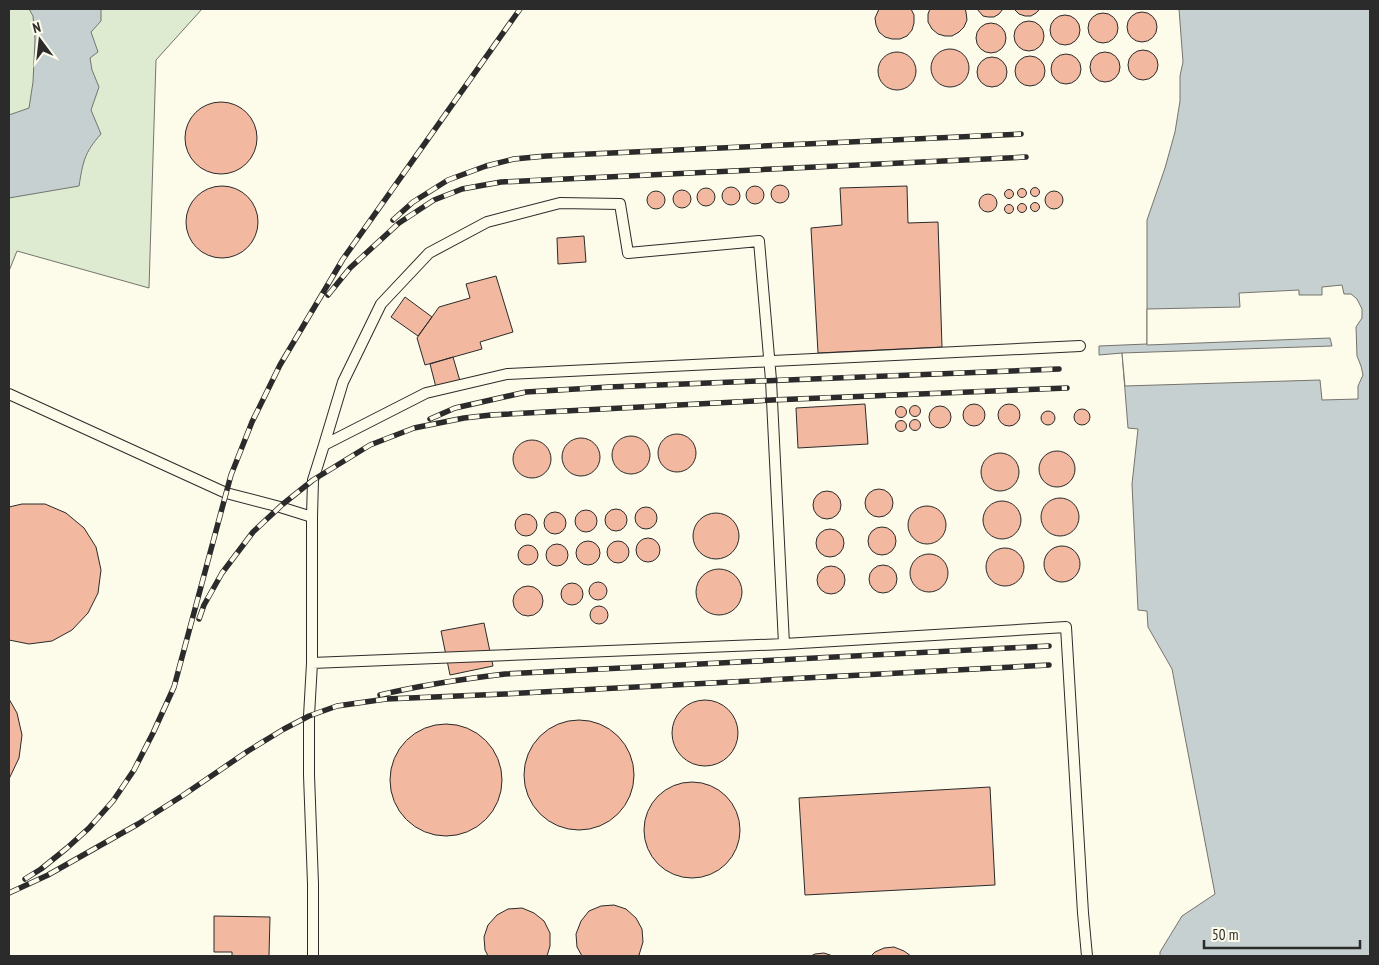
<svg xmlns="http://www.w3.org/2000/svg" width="1379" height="965" font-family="'PT Sans Narrow',sans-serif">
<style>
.green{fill:#deebd1;stroke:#74746e}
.water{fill:#c7d0d0;stroke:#74746e}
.pier{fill:#fdfbea;stroke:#74746e}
.building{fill:#f2b8a0;stroke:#2b2b2b}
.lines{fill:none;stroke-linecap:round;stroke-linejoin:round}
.service-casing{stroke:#2b2b2b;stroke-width:12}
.service{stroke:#fdfbea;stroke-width:10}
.rail-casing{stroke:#2b2b2b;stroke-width:5.5}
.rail{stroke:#fdfbea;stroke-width:4;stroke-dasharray:11;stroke-linecap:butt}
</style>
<rect width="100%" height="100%" fill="#fdfbea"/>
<path class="green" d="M9,9H202L156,60L149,288L17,251L9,271Z"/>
<path class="water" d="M29,9H101V21L91,32L98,52L90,58L92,70L99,87L91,110L101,134C84,153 83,162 79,186L9,198V115L29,108L33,82L35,39L33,16Z
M1179,9H1370V956H1160V952L1182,916L1215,894L1172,669L1148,627L1147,611L1138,610L1132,484L1138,429L1128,428L1122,353L1099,355V346L1147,344V220L1165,168L1175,132L1180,101V76L1183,62Z"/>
<path class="pier" d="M1342,285L1344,294H1351L1357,299L1362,309V318L1356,327L1357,356L1361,366L1363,375L1358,386V399L1322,400L1320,380L1125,386L1122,353L1332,346L1330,338L1147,345V309L1240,307L1239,293L1299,290V295H1322V287Z"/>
<path class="building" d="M879,9H911L914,15V23L912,30L907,36L900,39H892L885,37L879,32L876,25L875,18Z
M930,9H965L966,12L967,20L964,27L959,32L952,36H945L938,34L932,29L928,22V14Z
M977,9H1003L999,14L994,17H988L983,16Z
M1014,9H1040L1036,13L1031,16H1025L1019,14Z
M1127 27a15 15 0 1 1 30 0a15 15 0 1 1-30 0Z
M1088 28a15 15 0 1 1 30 0a15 15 0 1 1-30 0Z
M1050 30a15 15 0 1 1 30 0a15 15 0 1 1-30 0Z
M1014 36a15 15 0 1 1 30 0a15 15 0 1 1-30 0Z
M976 38a15 15 0 1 1 30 0a15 15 0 1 1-30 0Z
M931 68a19 19 0 1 1 38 0a19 19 0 1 1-38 0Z
M1128 65a15 15 0 1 1 30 0a15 15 0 1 1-30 0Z
M878 71a19 19 0 1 1 38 0a19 19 0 1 1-38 0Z
M1090 67a15 15 0 1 1 30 0a15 15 0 1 1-30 0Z
M1051 69a15 15 0 1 1 30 0a15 15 0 1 1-30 0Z
M1015 71a15 15 0 1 1 30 0a15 15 0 1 1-30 0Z
M977 72a15 15 0 1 1 30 0a15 15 0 1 1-30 0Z
M185 138a36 36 0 1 1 72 0a36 36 0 1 1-72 0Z
M771 194a9 9 0 1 1 18 0a9 9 0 1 1-18 0Z
M186 222a36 36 0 1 1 72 0a36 36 0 1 1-72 0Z
M907,186L908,223L938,222L942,347L818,353L811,228L842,225L840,188Z
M746 195a9 9 0 1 1 18 0a9 9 0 1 1-18 0Z
M722 196a9 9 0 1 1 18 0a9 9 0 1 1-18 0Z
M1030.5 192a4.5 4.5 0 1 1 9 0a4.5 4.5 0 1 1-9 0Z
M697 197a9 9 0 1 1 18 0a9 9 0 1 1-18 0Z
M1017.5 193a4.5 4.5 0 1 1 9 0a4.5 4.5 0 1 1-9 0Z
M1004.5 194a4.5 4.5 0 1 1 9 0a4.5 4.5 0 1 1-9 0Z
M673 199a9 9 0 1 1 18 0a9 9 0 1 1-18 0Z
M647 200a9 9 0 1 1 18 0a9 9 0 1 1-18 0Z
M1045 200a9 9 0 1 1 18 0a9 9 0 1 1-18 0Z
M979 203a9 9 0 1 1 18 0a9 9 0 1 1-18 0Z
M1030.5 207a4.5 4.5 0 1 1 9 0a4.5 4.5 0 1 1-9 0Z
M1017.5 208a4.5 4.5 0 1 1 9 0a4.5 4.5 0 1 1-9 0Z
M1004.5 209a4.5 4.5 0 1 1 9 0a4.5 4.5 0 1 1-9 0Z
M584,236L586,262L558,264L557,238Z
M496,276L513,332L480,342L482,349L425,365L417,338L439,307L470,298L466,284Z
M405,297L432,317L418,336L391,317Z
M453,357L462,388L438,395L430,364Z
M963 415a11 11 0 1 1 22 0a11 11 0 1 1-22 0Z
M998 415a11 11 0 1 1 22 0a11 11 0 1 1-22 0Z
M865,404L868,444L798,448L796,408Z
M909.5 411a5.5 5.5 0 1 1 11 0a5.5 5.5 0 1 1-11 0Z
M929 417a11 11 0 1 1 22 0a11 11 0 1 1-22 0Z
M895.5 412a5.5 5.5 0 1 1 11 0a5.5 5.5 0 1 1-11 0Z
M1074 417a8 8 0 1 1 16 0a8 8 0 1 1-16 0Z
M1041 418a7 7 0 1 1 14 0a7 7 0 1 1-14 0Z
M909.5 425a5.5 5.5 0 1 1 11 0a5.5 5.5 0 1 1-11 0Z
M895.5 426a5.5 5.5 0 1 1 11 0a5.5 5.5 0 1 1-11 0Z
M658 453a19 19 0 1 1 38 0a19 19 0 1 1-38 0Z
M612 455a19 19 0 1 1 38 0a19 19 0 1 1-38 0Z
M562 457a19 19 0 1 1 38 0a19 19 0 1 1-38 0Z
M513 459a19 19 0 1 1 38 0a19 19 0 1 1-38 0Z
M1039 469a18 18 0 1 1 36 0a18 18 0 1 1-36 0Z
M981 472a19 19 0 1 1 38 0a19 19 0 1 1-38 0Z
M865 503a14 14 0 1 1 28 0a14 14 0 1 1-28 0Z
M813 505a14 14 0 1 1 28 0a14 14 0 1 1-28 0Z
M1041 517a19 19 0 1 1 38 0a19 19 0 1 1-38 0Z
M983 520a19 19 0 1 1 38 0a19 19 0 1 1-38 0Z
M22,504H45L66,513L84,528L96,547L101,570L98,593L88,613L72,630L52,641L29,644L9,640V507Z
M908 525a19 19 0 1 1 38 0a19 19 0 1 1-38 0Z
M635 518a11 11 0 1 1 22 0a11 11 0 1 1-22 0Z
M605 520a11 11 0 1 1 22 0a11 11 0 1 1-22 0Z
M575 521a11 11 0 1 1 22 0a11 11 0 1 1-22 0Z
M544 523a11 11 0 1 1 22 0a11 11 0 1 1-22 0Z
M693 536a23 23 0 1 1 46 0a23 23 0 1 1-46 0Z
M515 525a11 11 0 1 1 22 0a11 11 0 1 1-22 0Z
M868 541a14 14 0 1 1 28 0a14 14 0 1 1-28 0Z
M816 543a14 14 0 1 1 28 0a14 14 0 1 1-28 0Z
M636 550a12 12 0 1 1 24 0a12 12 0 1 1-24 0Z
M607 552a11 11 0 1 1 22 0a11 11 0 1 1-22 0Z
M576 553a12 12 0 1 1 24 0a12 12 0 1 1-24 0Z
M546 555a11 11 0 1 1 22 0a11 11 0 1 1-22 0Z
M518 555a10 10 0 1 1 20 0a10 10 0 1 1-20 0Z
M1044 564a18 18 0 1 1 36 0a18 18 0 1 1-36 0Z
M986 567a19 19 0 1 1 38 0a19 19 0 1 1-38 0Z
M910 573a19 19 0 1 1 38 0a19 19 0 1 1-38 0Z
M869 579a14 14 0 1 1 28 0a14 14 0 1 1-28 0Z
M817 580a14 14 0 1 1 28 0a14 14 0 1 1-28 0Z
M696 592a23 23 0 1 1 46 0a23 23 0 1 1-46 0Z
M589 591a9 9 0 1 1 18 0a9 9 0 1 1-18 0Z
M561 594a11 11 0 1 1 22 0a11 11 0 1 1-22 0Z
M513 601a15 15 0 1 1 30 0a15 15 0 1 1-30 0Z
M590 615a9 9 0 1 1 18 0a9 9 0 1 1-18 0Z
M484,623L493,666L450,675L441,631Z
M9,699L17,713L22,735L19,758L9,779Z
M672 733a33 33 0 1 1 66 0a33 33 0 1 1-66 0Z
M524 775a55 55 0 1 1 110 0a55 55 0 1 1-110 0Z
M390 780a56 56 0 1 1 112 0a56 56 0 1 1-112 0Z
M644 830a48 48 0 1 1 96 0a48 48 0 1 1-96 0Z
M990,787L995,885L805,895L799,798Z
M614,905L626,909L636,918L642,929L643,942L639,955L637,956H582L577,947L576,934L581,921L589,911L601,906Z
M522,908L534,913L544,921L550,933V946L547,956H488L485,950L484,937L488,925L497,915L508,909Z
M214,916L270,917L269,956H232V952H214Z
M894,947L904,951L911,956H871L875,952L884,948Z
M824,953L833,956H811L815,954Z"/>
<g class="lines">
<g class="service-casing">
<path id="service" d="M9,394L226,493L280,507L312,517
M784,644L1066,627L1083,913L1087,956
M312,663L784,644L771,380L759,241L628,253L620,204L560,203L487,222L429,253L381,304L343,382L324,445
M313,956V884L309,775V716L312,663V517L313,480L324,445L426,393L507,374L1080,346"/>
</g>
<use href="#service" class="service"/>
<g class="rail-casing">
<path id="rail" d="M393,220L413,202L448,180L486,166L514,159L546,156L1021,134
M328,295L350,268L399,223L434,200L462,189L501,182L1026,157
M430,419L455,408L526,392L609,387L1059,369
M199,619L204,605L222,573L253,532L283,504L313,480L370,445L414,428L464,418L491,415L772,400L1067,388
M380,695C421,685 463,679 505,674L1049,646
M25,879L41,869L67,848L89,828L113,801L134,770L153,733L174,687L231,475L252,422L280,365L343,259L520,9
M9,893L48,875L138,824L182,796L248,751L284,729L309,716L337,706L386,699L505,694L1049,665"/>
</g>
<use href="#rail" class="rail"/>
</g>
<rect width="1379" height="965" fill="none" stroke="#2b2b2b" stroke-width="20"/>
<g transform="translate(40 40) rotate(345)" stroke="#fdfbea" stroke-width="4" paint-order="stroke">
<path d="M0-4L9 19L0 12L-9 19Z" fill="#2b2b2b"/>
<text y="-8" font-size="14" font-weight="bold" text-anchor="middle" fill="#2b2b2b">N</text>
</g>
<path d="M1204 940v8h156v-8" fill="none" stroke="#2b2b2b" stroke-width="2.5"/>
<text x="1212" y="940" font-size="15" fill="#2b2b2b" stroke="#fdfbea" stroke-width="4" paint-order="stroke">50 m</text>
</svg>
